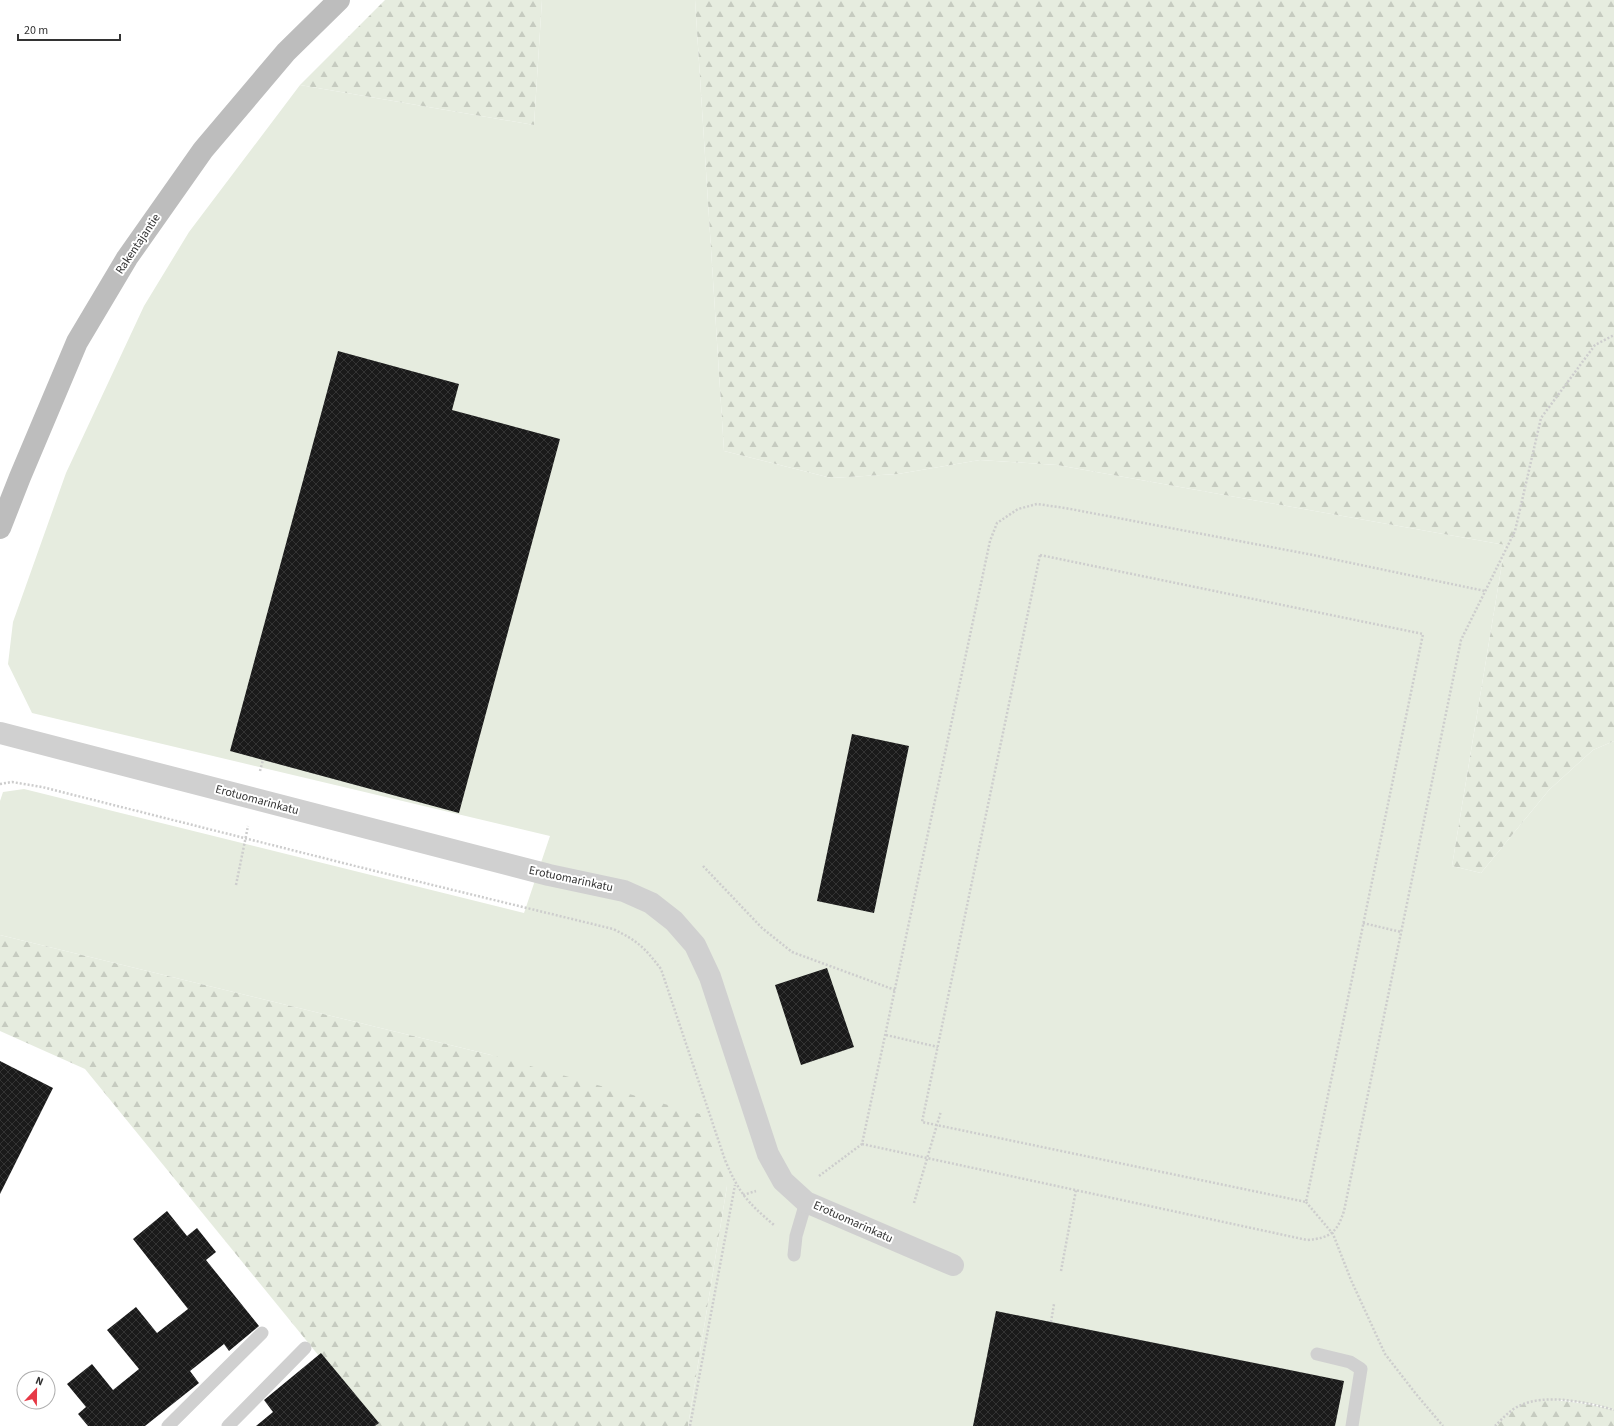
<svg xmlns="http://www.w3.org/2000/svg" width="1614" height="1426" font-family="'Source Sans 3',sans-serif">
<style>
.grass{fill:#e6ecdf}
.forest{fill:url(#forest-firs)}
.building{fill:url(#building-cross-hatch)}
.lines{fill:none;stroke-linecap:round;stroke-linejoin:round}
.path{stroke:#cdcdcd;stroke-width:2.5;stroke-dasharray:2 2;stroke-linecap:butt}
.lane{stroke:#d0d0d0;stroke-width:13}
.street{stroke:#d0d0d0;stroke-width:22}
.secondary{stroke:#bdbdbd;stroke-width:22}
.labels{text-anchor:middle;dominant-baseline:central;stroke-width:4;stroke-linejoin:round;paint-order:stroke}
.street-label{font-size:12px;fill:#333;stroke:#fff}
</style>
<defs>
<pattern id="forest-firs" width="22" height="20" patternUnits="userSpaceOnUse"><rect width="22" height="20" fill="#e6ecdf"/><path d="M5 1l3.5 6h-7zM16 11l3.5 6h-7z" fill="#c6cbc0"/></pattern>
<pattern id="building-cross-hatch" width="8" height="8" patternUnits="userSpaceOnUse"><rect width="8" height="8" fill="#1a1a1a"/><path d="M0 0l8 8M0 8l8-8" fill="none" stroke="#333"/></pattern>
</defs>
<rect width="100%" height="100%" fill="#fff"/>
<path class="grass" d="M542,0H695L724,451L831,478L898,474L980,460L1057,465L1505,545L1452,866L1481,873L1549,790L1593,750L1614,741V1410L1594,1404L1562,1400L1518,1406L1495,1426H688L727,1186L491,1055L0,935V801L3,792L24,789L524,913L550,836L32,713L8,664L13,622L66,473L144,306L189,232L300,85L534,125Z"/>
<path class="forest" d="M385,0H542L534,125L300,85Z
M695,0H1614V741L1593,750L1549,790L1481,873L1452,866L1505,545L1057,465L980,460L898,474L831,478L724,451Z
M0,935L491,1055L700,1114L727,1186L688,1426H376L85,1069L0,1031Z
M1536,1400C1563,1400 1588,1403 1614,1410V1426H1495L1518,1406Z"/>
<path class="building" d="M338,351L459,384L452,410L560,439L459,813L230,751Z
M852,734L909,746L874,913L817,901Z
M827,968L854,1047L801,1065L775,985Z
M0,1061L53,1088L0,1194Z
M167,1211L187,1236L197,1228L216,1252L206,1260L259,1326L229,1351L224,1344L190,1371L199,1383L145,1426H88L78,1414L86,1407L67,1384L92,1364L113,1390L139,1369L107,1330L136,1307L157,1333L188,1309L133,1239Z
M996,1311L1344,1381L1335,1426H973Z
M321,1353L379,1423L375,1426H256L273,1412L264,1400Z"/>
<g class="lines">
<path class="path" d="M1040,555L1423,634L1306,1202L922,1122Z
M260,771L263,760
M0,784L12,782L42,787L371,870L613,929C638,941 644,947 661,969L725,1160C739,1193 747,1202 774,1225
M703,866L762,928L792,952L895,990
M236,885L248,826
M1363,923L1401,932
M886,1035L938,1047
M862,1144L1307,1240C1331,1238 1337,1232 1344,1211L1461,640L1515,531L1541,418L1595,345L1614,335
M819,1176L862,1144L990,541L997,523L1018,509L1037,504L1065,508L1313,555L1485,591
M743,1195L756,1191
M1306,1202L1333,1234L1351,1280L1385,1354L1416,1394L1443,1426
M914,1203L941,1111
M1061,1271L1076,1190
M1051,1322L1054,1304
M690,1426L735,1185
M1495,1426C1502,1419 1510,1410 1519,1406C1545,1393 1586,1402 1614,1410"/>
<path class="lane" d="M794,1255L796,1236L806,1202
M1317,1354L1350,1362L1361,1369L1352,1426
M168,1426L262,1333
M228,1426L305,1348"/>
<path class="street" d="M0,733L549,875L624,891L651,903L674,921L695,945L710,977L768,1154L783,1181L806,1202L953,1265"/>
<path class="secondary" d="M0,528L20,477L77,342L127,258L203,150L286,52L339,0"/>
</g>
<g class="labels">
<g class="street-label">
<text transform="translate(138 244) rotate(-56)">Rakentajantie</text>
<text transform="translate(257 800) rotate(15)">Erotuomarinkatu</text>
<text transform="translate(571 879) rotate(12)">Erotuomarinkatu</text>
<text transform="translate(853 1222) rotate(24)">Erotuomarinkatu</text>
</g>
</g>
<g transform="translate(36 1390) rotate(22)"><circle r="19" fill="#ffffff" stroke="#adadad"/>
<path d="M0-3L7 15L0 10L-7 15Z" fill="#e63946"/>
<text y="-6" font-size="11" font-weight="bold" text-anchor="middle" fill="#333333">N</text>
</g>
<path d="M18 34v6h102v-6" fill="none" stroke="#333333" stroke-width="2"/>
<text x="24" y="34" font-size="12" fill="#333333" stroke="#ffffff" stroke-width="3" paint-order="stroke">20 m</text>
</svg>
